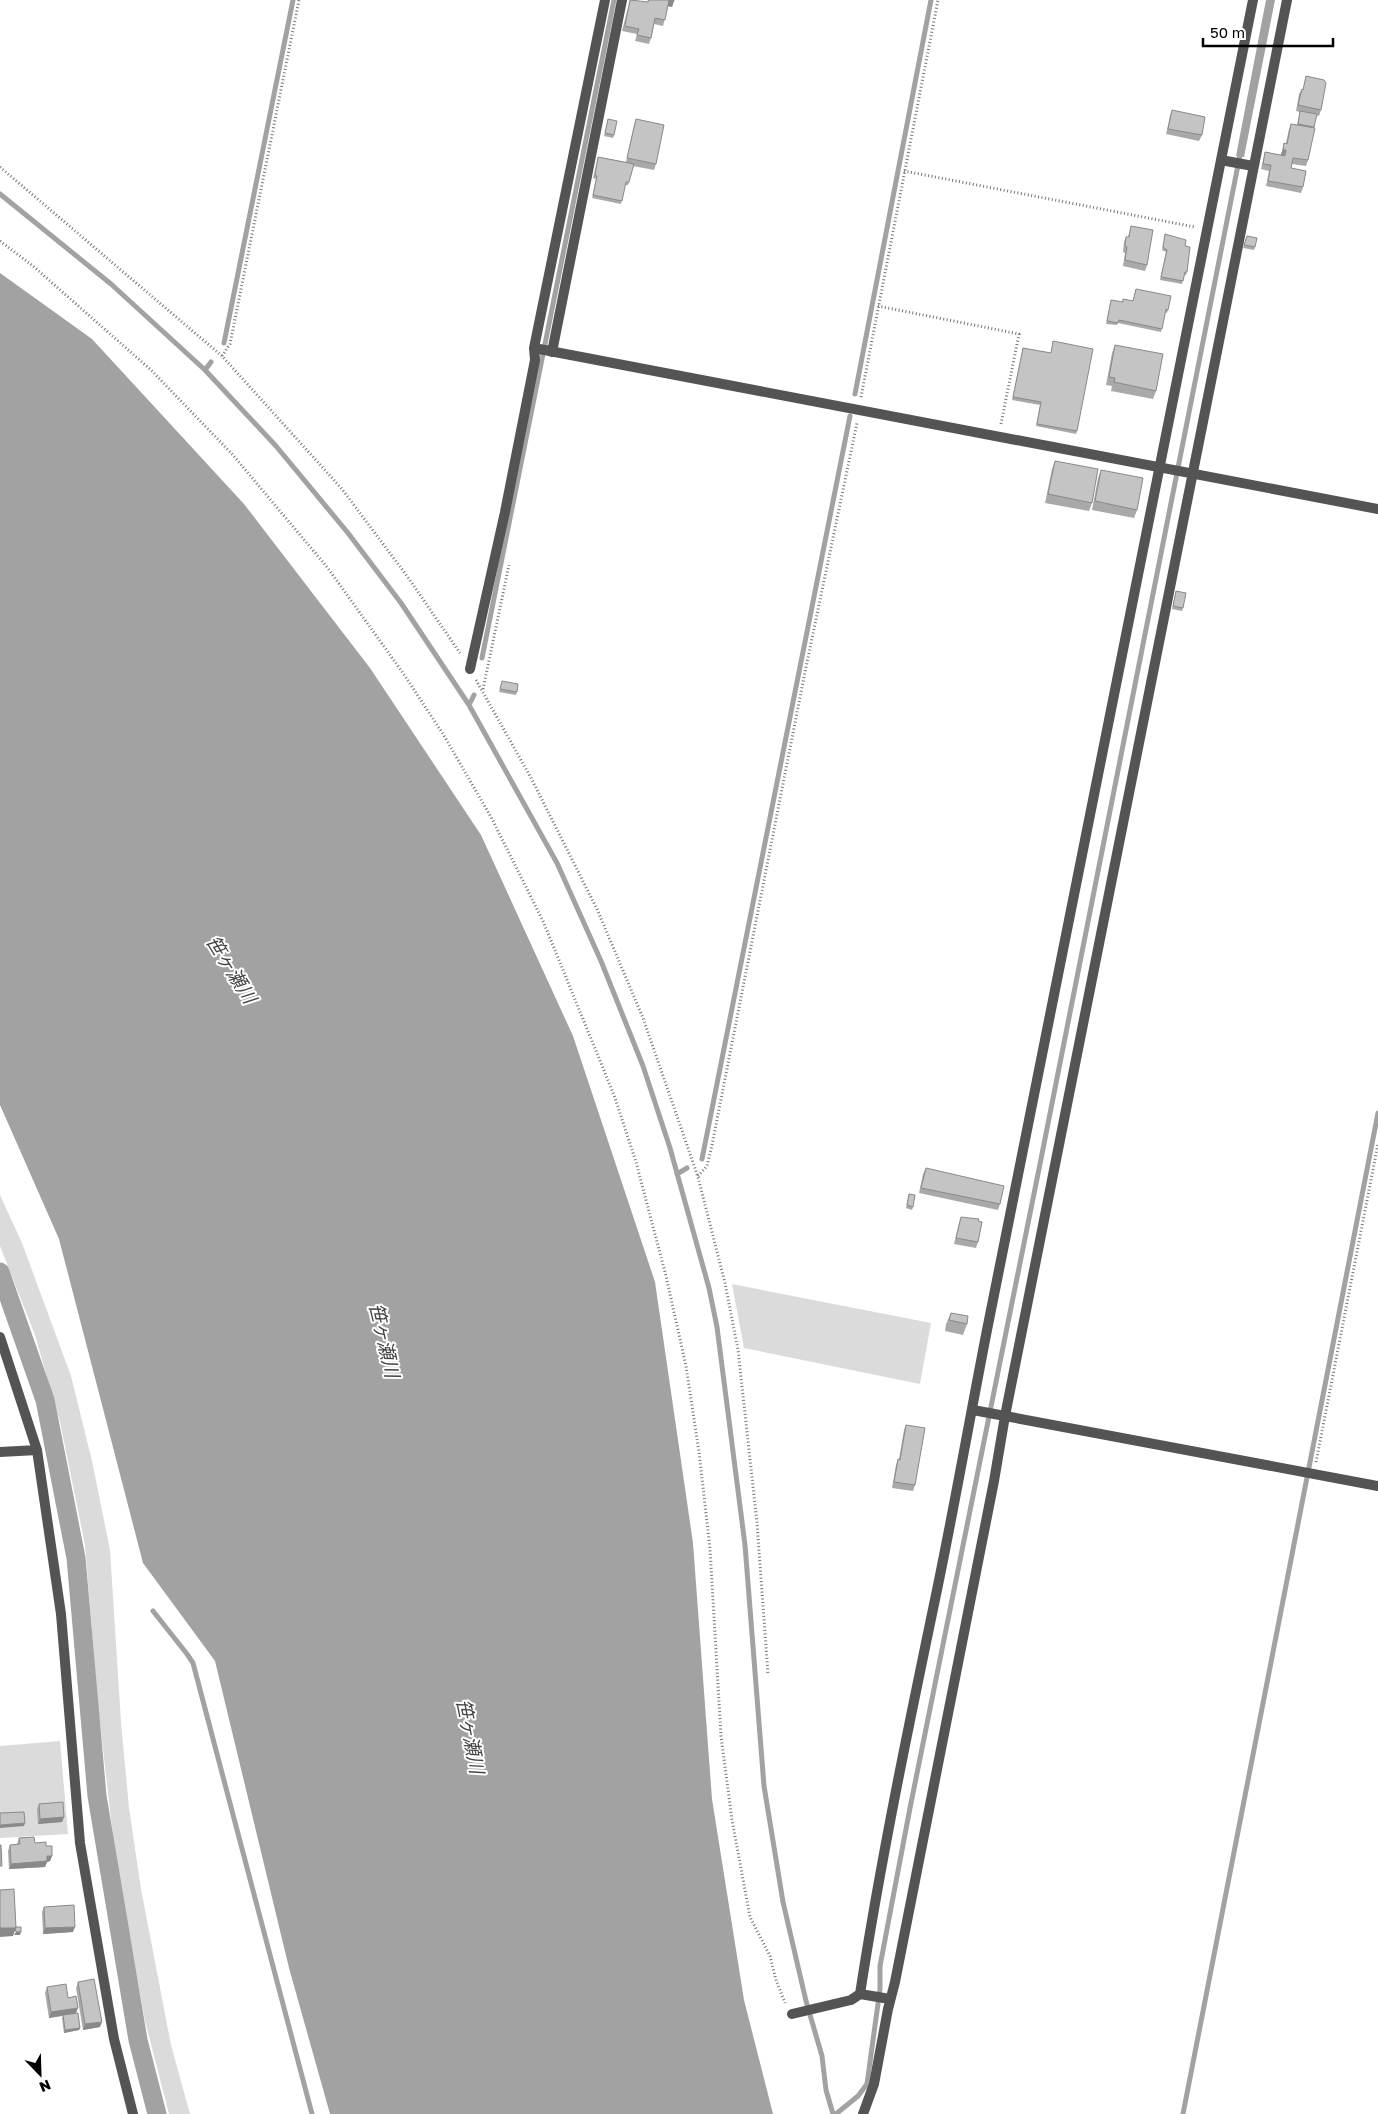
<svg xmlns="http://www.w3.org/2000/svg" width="1378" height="2114" font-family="'Golos Text','Noto Sans JP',sans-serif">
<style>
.green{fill:#dbdbdb}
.water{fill:#a2a2a2}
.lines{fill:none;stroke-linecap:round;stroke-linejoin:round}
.stream{stroke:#a2a2a2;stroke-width:5}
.canal{stroke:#a2a2a2;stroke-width:19}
.path{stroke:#767676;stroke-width:3;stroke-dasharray:1 2.5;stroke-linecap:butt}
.minor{stroke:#545454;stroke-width:10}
.wall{fill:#a9a9a9}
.shaded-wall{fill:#898989}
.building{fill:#c4c4c4;stroke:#898989}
.labels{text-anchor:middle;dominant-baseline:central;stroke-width:4;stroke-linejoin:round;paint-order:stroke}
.water-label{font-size:19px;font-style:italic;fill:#434343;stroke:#fff}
</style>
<rect width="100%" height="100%" fill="#fff"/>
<path class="green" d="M0,1195L22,1243L71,1376L92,1461L110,1550L121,1722L129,1808L141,1889L171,2045L190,2114H169L145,2021L116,1862L98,1706L85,1545L60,1422L35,1335L0,1246Z
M732,1284L931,1323L920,1384L744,1348Z
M60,1741L68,1834L0,1838V1746Z"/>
<path class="water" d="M1266,0H1275L1244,157L1236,156Z
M0,273L92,339L244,504L370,668L481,835L573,1036L655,1282L693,1543L712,1799L744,2000L773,2114H330L289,1968L215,1661L143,1563L59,1239L0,1105Z"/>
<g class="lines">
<path class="stream" d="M0,194L111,284L205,370L276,446L348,533L401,603L469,705L557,863L601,961L643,1066L670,1148L709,1288L717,1327L745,1545L764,1786L783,1902L806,2001L822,2056L826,2090L833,2114
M224,343L293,0
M205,370L211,362
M855,394L931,0
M482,658L614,0
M469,705L474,695
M702,1159L850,416
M677,1174L687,1168
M153,1611L187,1654L193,1663L312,2114
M836,2114L858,2096L867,2084L880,1989V1966L910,1808L1040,1164L1241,150
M1183,2114L1378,1113"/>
<path class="canal" d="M0,1272L45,1400L76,1558L97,1796L138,2040L157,2114"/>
<path class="path" d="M0,167L222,356L342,489L407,576L460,653
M904,171L1195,227
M0,241L33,266L151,370L232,454L327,567L403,673L443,734L491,817L543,921L614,1095L636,1162L666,1276L686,1366L699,1452L710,1549L721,1736L732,1820L750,1917L770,1956L776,1980L785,2003
M878,306L1019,334L1001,424
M222,356L230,344L299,0
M861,397L938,0
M476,680L530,776L597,909L643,1018L698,1177L725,1283L738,1350L757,1523L768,1674
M483,689L509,565
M698,1176L707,1166L712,1145L805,672L857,423
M1316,1462L1378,1144"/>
<path class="minor" d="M1221,160L1253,166
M534,348L1378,509
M552,352L622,0
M470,669L505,512L535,360L534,348L605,0
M0,1337L37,1450L61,1614L80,1843L114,2039L133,2114
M973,1410L1378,1486
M0,1452L37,1450
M860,1994C881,1858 909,1724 937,1590C955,1503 970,1417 987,1330L1253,0
M792,2014L851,2000L860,1994L890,1999
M863,2114L874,2084L888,2009L895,1982L994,1481L1005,1416L1287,0"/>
</g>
<path class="wall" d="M630,0L647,2L648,0H674L672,7L668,6L663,26L654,24L651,38L649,44L635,41L637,34L622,31Z
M1306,76L1321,110L1319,116L1316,115L1308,160L1306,166L1292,164L1291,168L1303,187L1301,193L1266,186L1269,171L1261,169L1265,152L1281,155L1284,143H1286L1289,129L1291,124L1297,125L1300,112L1296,111L1299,94L1302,89H1303Z
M1172,110L1202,135L1199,141L1166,134L1170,116Z
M608,119L614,135L613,138L604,136Z
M636,119L656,164L654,170L633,166L628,185H625L621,204L592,198L596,179L593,178L598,157L626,162L634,125Z
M1131,226L1147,265L1145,271L1123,266L1125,253L1123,252L1124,242L1126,237H1128Z
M1165,234L1185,246L1187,272L1186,275H1184L1182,284L1160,280L1166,252L1162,250Z
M1247,236L1255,247L1254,250L1243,248Z
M1136,289L1168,310L1167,313L1165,312L1161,332L1118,323L1117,325L1106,324L1111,300L1122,302L1123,299L1133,301Z
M1053,341L1077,431L1076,434L1036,426L1040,405L1012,400L1023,348L1051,353Z
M1115,345L1156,391L1153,399L1111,391L1112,386L1106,385L1112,353Z
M1055,461L1092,503L1089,511L1045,503L1052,469Z
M1101,470L1137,510L1134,518L1092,510L1098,478Z
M1176,591L1183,608L1182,611L1172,609Z
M502,681L517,692L516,695L499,692Z
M926,1168L1000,1204L998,1210L919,1193L923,1174Z
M909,1194L913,1207L912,1210L906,1208Z
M961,1217L978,1242L976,1248L954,1244L959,1223Z
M951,1313L967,1324L963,1335L945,1331L946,1324Z
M906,1425L915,1485L913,1491L892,1488L896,1465L898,1459H899L904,1430Z
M39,1804L64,1817L62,1822L38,1824L37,1809Z
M19,1838L46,1846L52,1856L50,1861L47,1862L45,1867L9,1869L8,1851L10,1845L17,1844Z
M44,1907L73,1932L43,1934L42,1912Z
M78,1982L100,2027L83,2030L76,1988Z
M47,1987L68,1998L76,2013L80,2028L79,2030L64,2033L62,2018L63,2016L49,2018L45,1993Z"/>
<path class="shaded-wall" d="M669,0L674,1L672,7L667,6Z
M1283,150H1286L1283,156H1280Z
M64,1817L62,1822L38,1824L40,1819Z
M25,1823L24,1826L0,1828V1825Z
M47,1856H52L50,1861L47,1862L45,1867L9,1869L11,1864Z
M75,1927L73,1932L43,1934L45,1928Z
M0,1928H16L13,1936L0,1937Z
M16,1932H21L20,1935H14Z
M78,2008L76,2013L49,2018L51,2012Z
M102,2022L100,2027L83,2030L85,2024Z
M80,2028L79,2030L64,2033L65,2030Z"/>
<path class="building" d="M630,0L648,2L649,0H674V1L669,0L665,20L655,18L651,38L637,35L639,29L625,26Z
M1306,76L1324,80L1326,83L1321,110L1298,105L1302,89L1303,90Z
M1172,110L1205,117L1202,135L1168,129Z
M1300,111L1317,114L1314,127L1298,124Z
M608,119L617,121L614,135L605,133Z
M636,119L664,125L656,164L627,158Z
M1291,124L1315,128L1308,160L1293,158L1291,168L1306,171L1303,187L1268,181L1271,165L1263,164L1265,152L1285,156L1286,150H1283L1284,143L1287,144Z
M598,157L634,164L629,182H626L622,201L593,195L597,176L595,175Z
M1131,226L1153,230L1147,265L1125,260L1127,247L1125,246L1126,237H1129Z
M1165,234L1186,240L1185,246L1190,247L1187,272H1185L1183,281L1161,277L1167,250L1163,247Z
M1247,236L1257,238L1255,247L1244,245Z
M1136,289L1171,296L1168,310L1166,309L1162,329L1119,320L1118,323L1107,321L1111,300L1123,302V299L1133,301Z
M1053,341L1093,349L1077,431L1037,424L1041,402L1013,397L1023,348L1051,353Z
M1115,345L1163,354L1156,391L1114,382L1115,378L1109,377Z
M1055,461L1098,469L1092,503L1048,494Z
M1101,470L1143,478L1137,510L1095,501Z
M1176,591L1186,593L1183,608L1173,606Z
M502,681L518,684L517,692L500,689Z
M926,1168L1004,1186L1000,1204L921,1188Z
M909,1194L915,1195L913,1207L907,1205Z
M961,1217L979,1219L978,1221L982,1222L978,1242L956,1238Z
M951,1313L968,1316L967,1324L949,1320Z
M906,1425L925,1428L915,1485L894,1482L898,1459L900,1460Z
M63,1802L64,1817L40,1819L39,1804Z
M24,1812L25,1823L0,1825V1813Z
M34,1837L35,1843L46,1842V1846H52V1856H47V1861L11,1864L10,1845L20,1844L19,1838Z
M0,1845H1L2,1866H0Z
M14,1889L16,1928H0V1890Z
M74,1905L75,1927L45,1928L44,1907Z
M15,1927H21V1932H16Z
M94,1979L102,2022L85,2024L78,1982Z
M66,1984L68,1998L76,1996L78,2008L51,2012L47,1987Z
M78,2013L80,2028L65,2030L63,2015Z"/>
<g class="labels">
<g class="water-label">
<text transform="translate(232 969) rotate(58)">笹ヶ瀬川</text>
<text transform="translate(385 1340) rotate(77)">笹ヶ瀬川</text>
<text transform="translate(471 1736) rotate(79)">笹ヶ瀬川</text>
</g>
</g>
<g transform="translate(40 2074) rotate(157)" stroke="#ffffff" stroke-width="4" paint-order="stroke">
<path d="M0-4L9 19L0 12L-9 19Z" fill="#000000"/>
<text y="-8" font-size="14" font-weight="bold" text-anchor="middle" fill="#000000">N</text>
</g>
<path d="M1203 38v8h130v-8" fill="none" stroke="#000000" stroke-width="2.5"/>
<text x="1210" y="38" font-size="15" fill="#000000" stroke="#ffffff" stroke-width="4" paint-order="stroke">50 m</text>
</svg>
